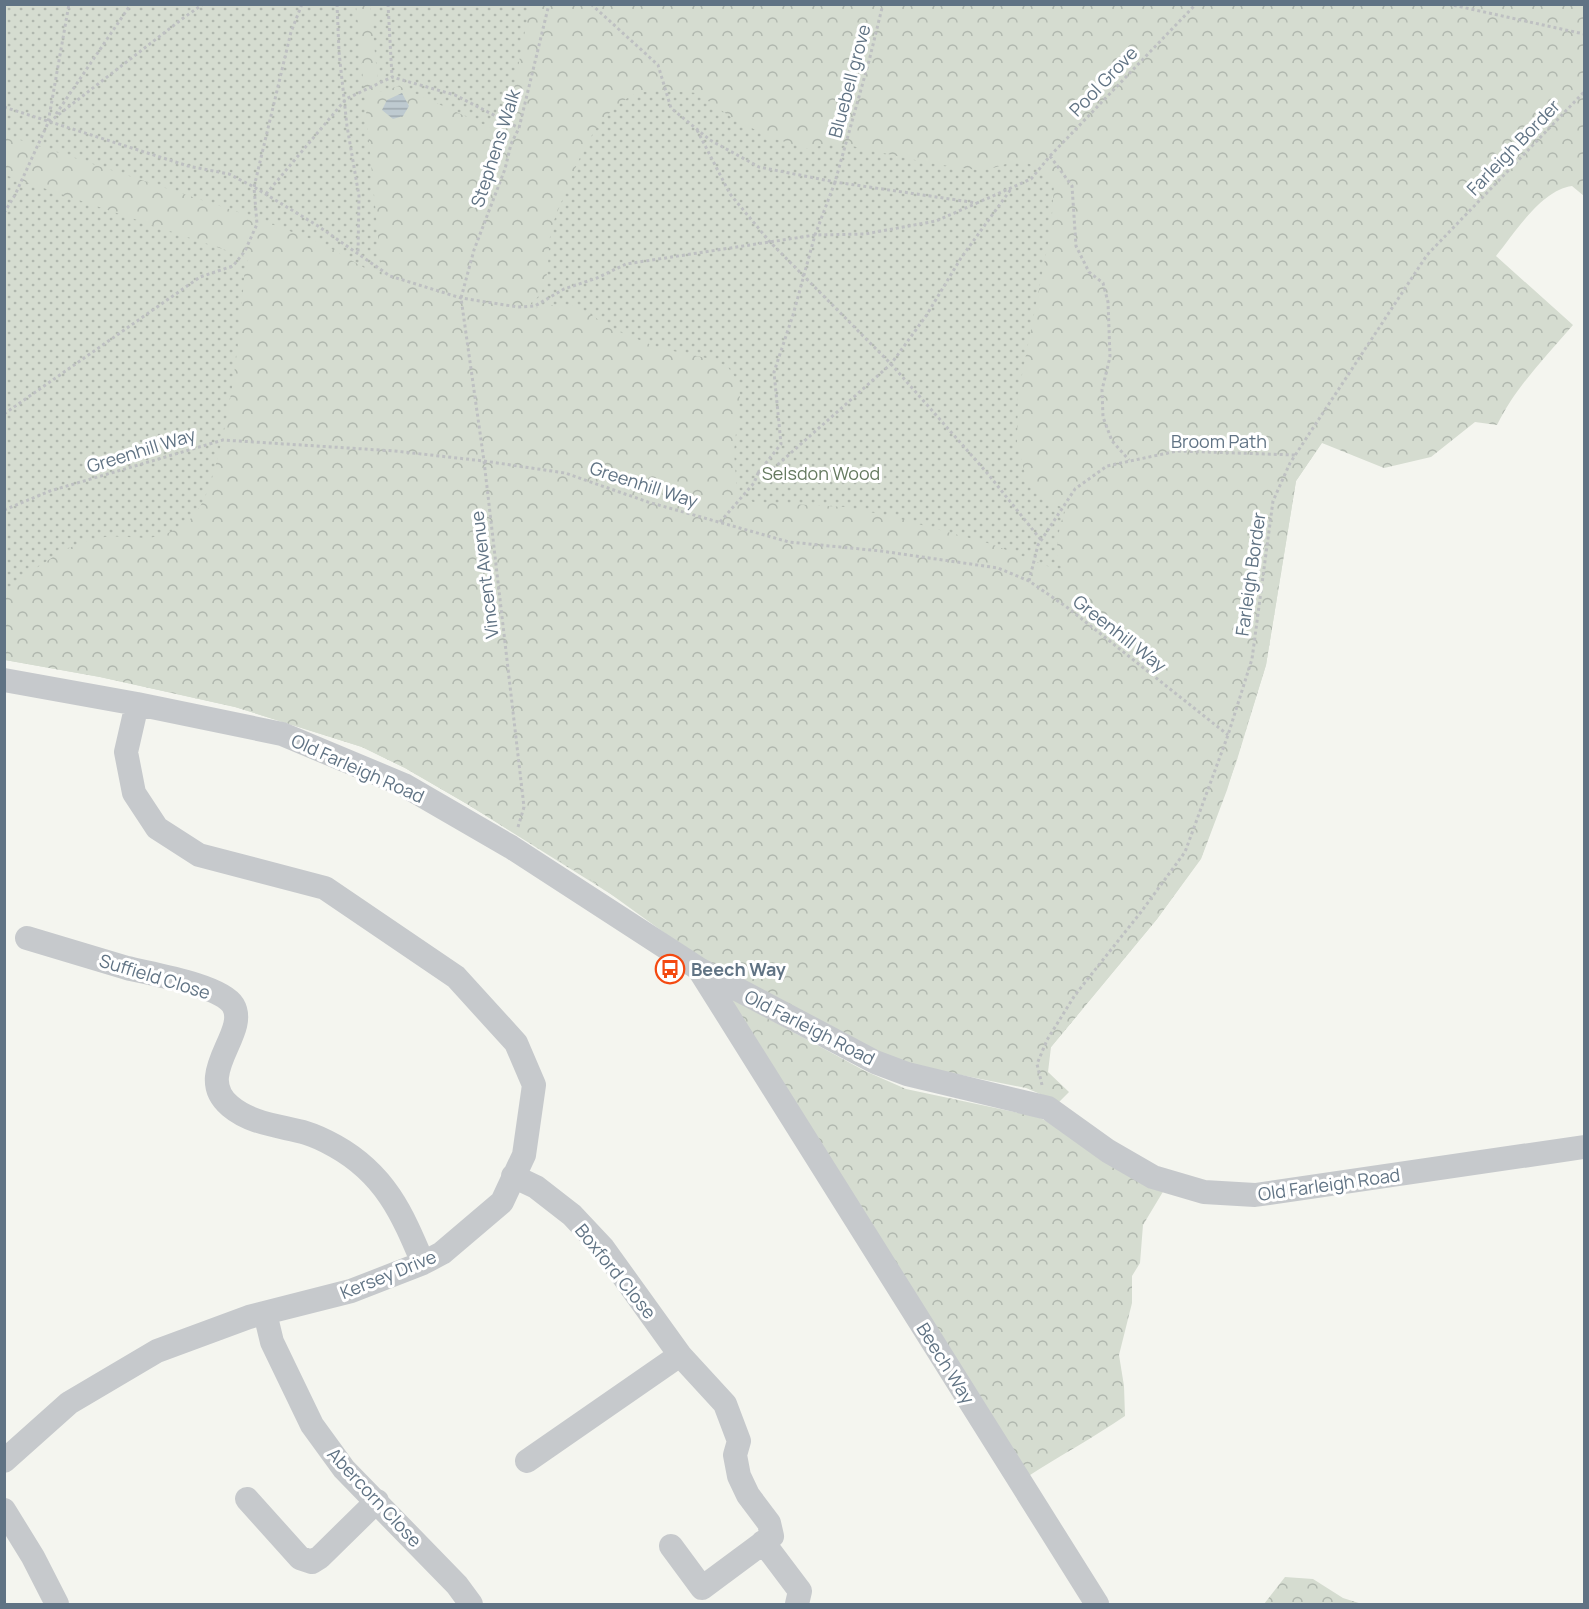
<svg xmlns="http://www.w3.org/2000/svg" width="1589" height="1609" font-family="Manrope,sans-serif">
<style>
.grass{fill:url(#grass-dots)}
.forest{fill:url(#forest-crowns);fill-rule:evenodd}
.water{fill:url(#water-rules)}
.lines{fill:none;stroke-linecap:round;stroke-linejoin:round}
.path{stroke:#bec0c2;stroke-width:3;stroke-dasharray:3 3;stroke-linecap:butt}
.minor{stroke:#c6c9cc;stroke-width:24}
.labels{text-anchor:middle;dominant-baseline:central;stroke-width:6;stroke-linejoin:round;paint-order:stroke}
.street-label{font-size:18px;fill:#607384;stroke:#fff}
.park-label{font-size:18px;fill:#657a60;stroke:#fff}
.poi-label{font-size:18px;font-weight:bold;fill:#607384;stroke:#fff;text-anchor:start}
</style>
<defs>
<pattern id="grass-dots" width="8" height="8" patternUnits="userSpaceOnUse" patternTransform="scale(1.5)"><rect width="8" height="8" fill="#d5dcd0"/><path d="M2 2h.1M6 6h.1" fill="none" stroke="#b0b7ae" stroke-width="1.8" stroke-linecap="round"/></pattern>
<pattern id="forest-crowns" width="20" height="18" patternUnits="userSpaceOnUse" patternTransform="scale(1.5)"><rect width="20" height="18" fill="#d5dcd0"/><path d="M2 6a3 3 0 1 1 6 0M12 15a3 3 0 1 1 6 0" fill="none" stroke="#b0b7ae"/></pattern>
<pattern id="water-rules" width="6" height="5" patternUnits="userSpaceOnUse" patternTransform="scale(1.5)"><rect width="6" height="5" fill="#becad0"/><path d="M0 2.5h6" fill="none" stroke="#9ea8ae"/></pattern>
</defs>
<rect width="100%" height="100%" fill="#f4f5ef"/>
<path class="grass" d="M4,5H1584L1367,375L1296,481L1266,665L1236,763L1201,858L1157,919L1037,1064L617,898L467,804L405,768L362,747L235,707L100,677L5,660Z"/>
<path class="forest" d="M356,5H370L379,92L399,86L500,132L507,125L530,5H1584V196L1572,186C1541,190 1515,233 1496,256L1573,325C1545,358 1517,385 1497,425L1475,422L1431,457L1384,468L1322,443L1296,481L1266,665L1227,790L1201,859L1157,919L1051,1047L1048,1072L1069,1092L1059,1102L1026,1088L916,1066L879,1053L702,960L594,882L467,804L405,768L362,747L235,707L100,677L5,660V590C35,570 68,541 105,537C125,535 149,542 168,533C177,529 187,523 194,515C207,499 212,479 217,460C234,397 240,331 245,266L249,258L5,175V135L256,218L323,244L382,278ZM662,90L697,93L735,120L772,138L809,149L830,143H838C884,153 931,165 978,170C996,171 1010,158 1027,163C1037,166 1050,175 1054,185L1051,229L1018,395L1017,442L1026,478L1045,500L1066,509L1060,525L1056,554L1064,565L1060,571L991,544L889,516L845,507L753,502L737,493L734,452L740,395L736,379L728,367L711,359L659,348L615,330L580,308L569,305L561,304L531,309V303C553,289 546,254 551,231C555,215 563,199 569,184C581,154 591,129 616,107C622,102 628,97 635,94C643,91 653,91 662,90Z
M723,994L865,1071L906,1089L1038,1117L1067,1131L1164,1190L1143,1225L1140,1263L1132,1276V1303L1119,1355L1124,1386L1125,1416C1093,1438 1059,1456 1027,1477Z
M1285,1577L1313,1579L1343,1598L1362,1604H1264Z"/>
<path class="water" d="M402,93L409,106L403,116L393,119L382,110L387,100Z"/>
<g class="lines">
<path class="path" d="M337,4L339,52L347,126L359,196L358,253
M388,4L392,77
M591,4L658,65L671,108L710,140L759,167L835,182L977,203L1031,179L1050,156L1196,4
M1448,4L1584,34
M4,107L188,166L229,174L254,187L318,226L390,276L461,298L518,307L535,306L564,289L597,278L626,264L815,235L865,234L936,221L977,203
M56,114L131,4
M49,122L182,19L203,4
M697,130L730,194L770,242L891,364L988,474L1041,540
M1050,156L1072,186L1076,246L1089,272L1103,283L1108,302L1110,357L1102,390L1103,417L1112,441L1129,460
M266,194L346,99L392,77L455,95L519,128
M4,213L15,195L48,123L69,4
M4,414L200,277L233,266L245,251L257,224L254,187L291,32L302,4
M758,473L781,444L774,372L793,315L815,235L835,182L869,61L883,4
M4,510L50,491L223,440L395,451L484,461L565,473L648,502L789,542L881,551L998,568L1029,581L1068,608L1228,735
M720,522L754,483L758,473L774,468L891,364L926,316L961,258L1011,189
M1029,581L1038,545L1075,489L1107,466L1177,451L1295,455
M518,827L524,807L484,461L461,298L474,250L505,169L511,144L519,128L549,4
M1042,1085L1037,1064L1047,1040L1075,995L1141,912L1185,852L1228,735L1252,659L1273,501L1290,463L1427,255L1584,92"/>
<path class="minor" d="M4,680L137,704L282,734L404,785L511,847L699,969L875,1062L907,1074L1048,1108L1108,1151L1153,1177L1204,1192L1255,1195L1584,1147
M27,938C60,948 94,958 127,968C151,974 220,985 233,1005C250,1033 192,1074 230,1106C251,1124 281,1126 306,1133C316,1136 326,1141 335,1146C385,1174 402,1213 423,1263
M700,971L1097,1604
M513,1176L536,1187L572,1215L603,1248L680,1355L725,1404L739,1441L735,1455L739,1476L748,1495L769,1523L772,1536L702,1588L671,1546
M265,1313L272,1342L312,1425L344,1469L457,1585L471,1604
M4,1461L69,1403L157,1351L249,1317L351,1291L423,1263L442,1253L502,1202L524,1155L534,1085L516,1043L456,977L325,888L199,855L157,828L134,793L126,752L137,704
M527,1461L680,1355
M247,1499L300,1558L312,1562L320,1557L377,1501
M4,1510L33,1557L57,1604
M763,1542L800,1591L797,1604"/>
</g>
<defs>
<g id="bus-ring" transform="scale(1.5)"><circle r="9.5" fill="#fff" stroke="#f44910" stroke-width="1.5"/><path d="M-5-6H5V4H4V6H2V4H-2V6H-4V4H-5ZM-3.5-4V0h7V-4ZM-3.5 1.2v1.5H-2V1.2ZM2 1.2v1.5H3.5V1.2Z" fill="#f44910"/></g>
</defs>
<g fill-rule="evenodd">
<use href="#bus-ring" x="670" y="969"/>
</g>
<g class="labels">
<g class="street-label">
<text transform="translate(849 81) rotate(-75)">Bluebell grove</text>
<text transform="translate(1103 81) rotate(-46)">Pool Grove</text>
<text transform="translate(1513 147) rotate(-46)">Farleigh Border</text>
<text transform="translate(495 148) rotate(-72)">Stephens Walk</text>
<text x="1219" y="441">Broom Path</text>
<text transform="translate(141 450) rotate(-17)">Greenhill Way</text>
<text transform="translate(644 484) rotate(18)">Greenhill Way</text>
<text transform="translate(1250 574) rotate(-82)">Farleigh Border</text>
<text transform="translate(484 575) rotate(-97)">Vincent Avenue</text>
<text transform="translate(1120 633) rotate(38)">Greenhill Way</text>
<text transform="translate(358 768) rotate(24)">Old Farleigh Road</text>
<text transform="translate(155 976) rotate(17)">Suffield Close</text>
<text transform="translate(810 1027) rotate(27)">Old Farleigh Road</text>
<text transform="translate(1329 1184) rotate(-8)">Old Farleigh Road</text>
<text transform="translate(616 1271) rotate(51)">Boxford Close</text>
<text transform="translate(388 1274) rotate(-22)">Kersey Drive</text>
<text transform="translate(946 1363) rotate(58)">Beech Way</text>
<text transform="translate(375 1497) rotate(47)">Abercorn Close</text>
</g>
<g class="park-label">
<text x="821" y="473">Selsdon Wood</text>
</g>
<g class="poi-label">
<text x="691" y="969">Beech Way</text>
</g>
</g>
<rect width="1589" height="1609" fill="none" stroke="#607384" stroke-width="12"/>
</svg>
